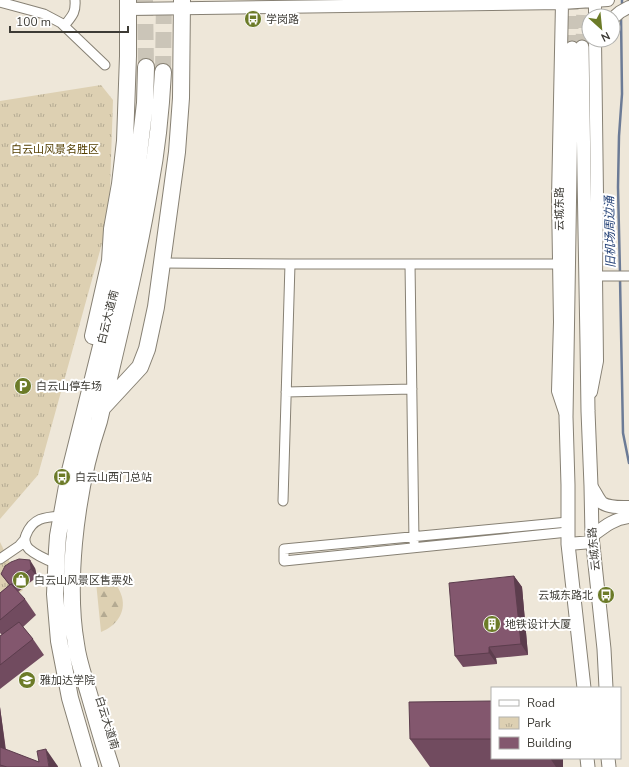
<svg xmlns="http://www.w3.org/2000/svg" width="629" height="767" font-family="'Nunito Sans','Noto Sans SC',sans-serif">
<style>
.forest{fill:url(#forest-firs)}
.park{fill:url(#park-tufts)}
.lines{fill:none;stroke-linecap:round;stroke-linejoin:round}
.stream{stroke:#6c7b96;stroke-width:2.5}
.secondary-tunnel{stroke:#cbc5b8;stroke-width:13;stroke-dasharray:13 6;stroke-linecap:butt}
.trunk-tunnel{stroke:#cbc5b8;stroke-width:16;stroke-dasharray:16 8;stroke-linecap:butt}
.minor-casing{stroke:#878174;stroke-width:11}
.tertiary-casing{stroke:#878174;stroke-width:14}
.secondary-casing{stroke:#878174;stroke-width:15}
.trunk-casing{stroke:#878174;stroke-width:18}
.minor{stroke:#fff;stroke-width:9}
.tertiary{stroke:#fff;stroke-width:12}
.secondary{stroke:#fff;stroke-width:13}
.trunk{stroke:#fff;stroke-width:16}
.wall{fill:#714b5f}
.shaded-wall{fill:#5c3d4d}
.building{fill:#83576e;stroke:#5c3d4d}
.labels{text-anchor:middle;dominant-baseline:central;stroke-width:4;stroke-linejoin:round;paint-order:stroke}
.poi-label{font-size:11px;fill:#3d3b35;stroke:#fff;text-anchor:start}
.park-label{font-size:11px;fill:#533e00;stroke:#fff}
.street-label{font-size:11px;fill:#3d3b35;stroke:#fff}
.water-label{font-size:12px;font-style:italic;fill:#254277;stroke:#fff}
</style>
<defs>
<pattern id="forest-firs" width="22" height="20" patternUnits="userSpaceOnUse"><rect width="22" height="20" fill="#ddd0b2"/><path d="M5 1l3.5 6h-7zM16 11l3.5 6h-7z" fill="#b4aa92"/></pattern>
<pattern id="park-tufts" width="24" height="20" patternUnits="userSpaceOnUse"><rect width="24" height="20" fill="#ddd0b2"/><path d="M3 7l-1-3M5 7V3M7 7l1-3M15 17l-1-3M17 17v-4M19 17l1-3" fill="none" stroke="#b4aa92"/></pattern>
</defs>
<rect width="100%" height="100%" fill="#eee7d9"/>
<path class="forest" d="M107,581C109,582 114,583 116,585C118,587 121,593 122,597C126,613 116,626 101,632L96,582Z"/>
<path class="park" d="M101,85L113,100L109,218L38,475L0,519V101Z
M0,542L23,590L0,609Z"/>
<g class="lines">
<path class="stream" d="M622,7V0
M620,273L618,187L619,136L622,94L621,16
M620,278L623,433L629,463"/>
<path class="secondary-tunnel" d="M582,47L583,0
M572,48V0"/>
<path class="trunk-tunnel" d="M145,0L146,67
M163,72L164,0"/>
<g class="minor-casing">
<path id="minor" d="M0,2L44,14L61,23L105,65
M64,26C72,16 76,13 75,0
M162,263L290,264H559
M410,264L414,542
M596,276H629
M286,392L412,389
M283,501L290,264
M568,532L284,561V549L568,522
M0,559L19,546L25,539
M57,564C47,560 37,556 29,549C25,545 24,539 26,535C33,517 46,517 62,516"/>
</g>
<g class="tertiary-casing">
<path id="tertiary" d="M563,0L562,3L558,198L560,322L558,391L565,412
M128,9L562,3L608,0
M595,16V0
M613,18L620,12L629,7
M591,392L597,361L596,276L597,195L595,40
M591,486C595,491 598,499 602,503C610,508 621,507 629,507
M592,536C604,527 613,519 629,517
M568,544L592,542"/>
</g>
<g class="secondary-casing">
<path id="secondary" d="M582,47L584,174L587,343L588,411L591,486L592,536L604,649L606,688
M572,48L566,417L568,485V544L584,688
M587,758L588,767
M608,758L609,767"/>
</g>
<g class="trunk-casing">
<path id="trunk" d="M93,336L110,261L112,229L120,184L125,141L128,56V0
M103,407L140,367L147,349L156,307L177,152L181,98L182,0
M90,767L70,698L59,641L55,594L57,550L58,536L69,475L120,270L131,212L139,154L145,103L146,67
M111,767C103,743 96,718 89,694C84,677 78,661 76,644C70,610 71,577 74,543C78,501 85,462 99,421C117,343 137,265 150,186C157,149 161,110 163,72"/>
</g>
<use href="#minor" class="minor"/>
<use href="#tertiary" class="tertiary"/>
<use href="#secondary" class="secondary"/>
<use href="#trunk" class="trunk"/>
</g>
<path class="wall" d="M35,568L37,577L18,592L25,599L36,615L23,627L33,639L44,655L0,689V636L2,635L0,633V593L9,585L1,574Z
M514,576L522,587L528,655L496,658L497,664L463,667L455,656Z
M492,701V758H563V767H430L410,739Z
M0,707L6,750L39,762L57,765L58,767H0Z"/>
<path class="shaded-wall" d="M30,560L35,568L37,577L31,569Z
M514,576L522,587L528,655L521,644Z
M489,647L496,658L497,664L489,653Z
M0,707L7,762L0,751Z
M46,749L57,765L58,767H49Z
M550,758H563V767H556Z"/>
<path class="building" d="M19,559L30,560L31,569L12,584H11L10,585L1,574L5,566L11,562Z
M514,576L521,644L489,647V653L455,656L449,583Z
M11,584L25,599L0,620V593Z
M19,622L33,639L0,665V636Z
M492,701V739H410L409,702Z
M0,747L39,762L37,751L46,749L49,767H7L0,765Z"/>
<defs>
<g id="bus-disc" transform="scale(0.9)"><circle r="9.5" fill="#6c7b28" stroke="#fff"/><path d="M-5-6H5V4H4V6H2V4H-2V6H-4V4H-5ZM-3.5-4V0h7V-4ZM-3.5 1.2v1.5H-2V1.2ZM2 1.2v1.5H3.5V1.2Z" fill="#fff"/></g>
<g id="parking-disc" transform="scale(0.9)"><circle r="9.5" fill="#6c7b28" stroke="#fff"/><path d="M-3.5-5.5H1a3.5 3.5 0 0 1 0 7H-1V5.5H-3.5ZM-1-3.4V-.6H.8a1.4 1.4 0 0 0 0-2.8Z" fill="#fff"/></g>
<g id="shop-disc" transform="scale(0.9)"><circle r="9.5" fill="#6c7b28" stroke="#fff"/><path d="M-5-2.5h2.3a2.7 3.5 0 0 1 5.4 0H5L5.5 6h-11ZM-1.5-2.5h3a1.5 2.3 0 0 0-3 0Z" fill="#fff"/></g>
<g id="building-disc" transform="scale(0.9)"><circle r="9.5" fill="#6c7b28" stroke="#fff"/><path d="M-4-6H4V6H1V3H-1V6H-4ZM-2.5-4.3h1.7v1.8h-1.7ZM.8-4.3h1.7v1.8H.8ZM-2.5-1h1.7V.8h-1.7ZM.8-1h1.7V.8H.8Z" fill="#fff"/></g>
<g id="university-disc" transform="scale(0.9)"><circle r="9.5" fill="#6c7b28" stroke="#fff"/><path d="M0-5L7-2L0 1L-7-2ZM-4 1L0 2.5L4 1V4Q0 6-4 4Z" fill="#fff"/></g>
</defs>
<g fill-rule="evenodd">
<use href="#bus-disc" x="253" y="19"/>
<use href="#parking-disc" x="23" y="386"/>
<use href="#bus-disc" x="62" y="477"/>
<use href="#shop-disc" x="21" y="580"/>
<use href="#bus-disc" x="606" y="595"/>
<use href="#building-disc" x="492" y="624"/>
<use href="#university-disc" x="27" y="680"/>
</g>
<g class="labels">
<g class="poi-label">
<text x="266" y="19">学岗路</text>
<text x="36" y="386">白云山停车场</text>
<text x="75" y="477">白云山西门总站</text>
<text x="34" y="580">白云山风景区售票处</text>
<text x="593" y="595" text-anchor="end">云城东路北</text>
<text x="505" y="624">地铁设计大厦</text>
<text x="40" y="680">雅加达学院</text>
</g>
<g class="park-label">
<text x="55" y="149">白云山风景名胜区</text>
</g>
<g class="street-label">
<text transform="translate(559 209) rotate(-90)">云城东路</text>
<text transform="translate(108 317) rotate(-76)">白云大道南</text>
<text transform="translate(594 549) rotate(-95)">云城东路</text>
<text transform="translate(107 723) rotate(73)">白云大道南</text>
</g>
<g class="water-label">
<text transform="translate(610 232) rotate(-91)">旧机场周边涌</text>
</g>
</g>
<rect x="491" y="687" width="130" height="72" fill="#ffffff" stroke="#b1b1ae"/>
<rect x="499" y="700" width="20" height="6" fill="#ffffff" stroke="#b1b1ae"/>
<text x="527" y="707" font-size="12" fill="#3d3b35">Road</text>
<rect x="499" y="717" width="20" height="12" fill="url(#park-tufts)" stroke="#b1b1ae"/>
<text x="527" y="727" font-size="12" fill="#3d3b35">Park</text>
<rect x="499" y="737" width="20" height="12" fill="#83576e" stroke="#b1b1ae"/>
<text x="527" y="747" font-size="12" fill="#3d3b35">Building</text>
<g transform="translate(601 28) rotate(153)"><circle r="19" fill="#ffffff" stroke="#b1b1ae"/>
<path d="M0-3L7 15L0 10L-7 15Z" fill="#6c7b28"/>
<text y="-6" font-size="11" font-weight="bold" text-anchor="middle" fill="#3d3b35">N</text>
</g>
<path d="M10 26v6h118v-6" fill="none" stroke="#3d3b35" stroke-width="2"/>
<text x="16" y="26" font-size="12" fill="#3d3b35" stroke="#ffffff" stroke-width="3" paint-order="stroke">100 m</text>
</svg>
